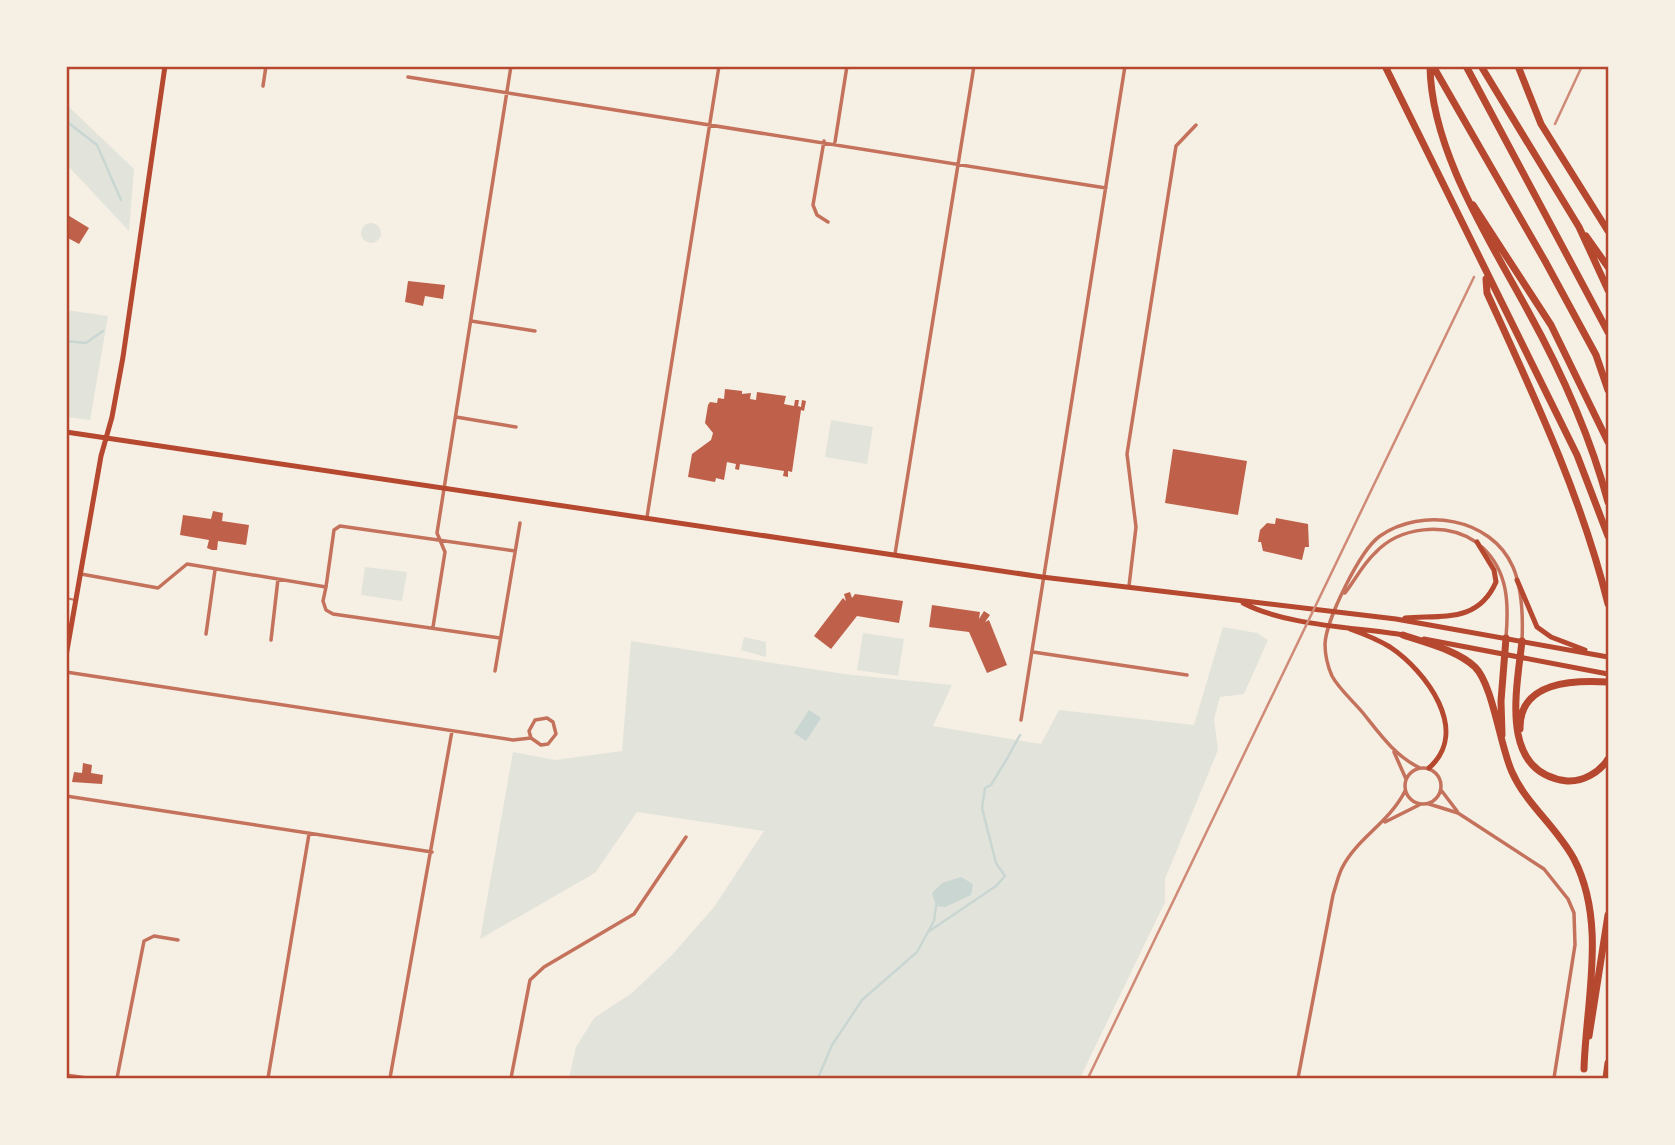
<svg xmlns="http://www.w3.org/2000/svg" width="1675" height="1145" font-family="Jost,sans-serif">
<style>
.green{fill:#e2e4dc}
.water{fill:#c9d6d2}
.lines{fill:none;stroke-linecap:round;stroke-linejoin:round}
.stream{stroke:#c9d6d2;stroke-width:2.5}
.building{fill:#bf614a}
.service{stroke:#c5725c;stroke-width:2}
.minor{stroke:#c5725c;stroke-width:3.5}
.secondary{stroke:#b5482f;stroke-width:5}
.motorway{stroke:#b5482f;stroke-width:7}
.rail{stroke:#cf8b77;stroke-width:2.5}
.neatline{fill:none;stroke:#b5482f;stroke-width:2.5}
</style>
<rect width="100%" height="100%" fill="#f6efe4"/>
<path class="green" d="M67,105L134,169L129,231L67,165Z
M361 233a10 10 0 1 1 20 0a10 10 0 1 1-20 0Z
M66,310L108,316L90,420L67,417Z
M831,420L873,427L867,464L825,457Z
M365,567L407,572L402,601L361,595Z
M1223,627L1257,633L1268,640L1244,694L1220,697L1214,719L1218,750L1165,879V902L1080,1078H569L576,1047L594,1018L632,993L672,955L714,907L764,831L637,812L595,873L480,939L513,752L555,760L622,751L631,641L844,674L952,685L933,726L1041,744L1059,710L1194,725Z
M863,633L904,639L898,676L857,670Z
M744,637L766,642V657L741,650Z"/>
<path class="water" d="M809,710L821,718L806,741L794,733Z
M961,877L973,884L971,895L945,907L936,906L932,893L942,883Z"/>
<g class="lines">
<path class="stream" d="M66,121L97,145L121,200
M66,341L86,343L103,331
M1009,755L1020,735
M928,932L996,886L1005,876L996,863L982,808L985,788L991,785L1008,757
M818,1078L832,1045L862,1000L917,952L934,921L936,906"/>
</g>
<path class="building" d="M66,214L89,228L79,244L66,237Z
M408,281L445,285L443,299L425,296L423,306L405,302Z
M725,389L742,391V394L751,393L750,399L756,400L757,392L786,396L784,404L794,406L795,400H799L798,406L801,407L802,400L806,401L804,411L801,410L792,472L788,471V477L783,476L784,471L740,464L739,470L735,469L736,464L727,462L724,480L716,478L715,482L688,477L692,454L711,440L713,433L705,423L708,405L710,402L717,403L718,398L724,399Z
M1173,449L1247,461L1238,515L1165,503Z
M213,511L223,513L222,521L249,525L246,545L218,541L217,550H212L207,548L209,540L180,535L183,515L211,519Z
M1276,518L1308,524L1309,547H1305L1302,560L1263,551L1261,542H1258L1260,530L1267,523L1275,524Z
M850,592L852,598L855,594L903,601L899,623L857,616L831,649L814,636L843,598L846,601L844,594Z
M932,605L980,612L979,619L984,611L990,615L985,622L989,620L1007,665L987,673L969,632L929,627Z
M83,763L92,765L91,773L103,775L102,784L72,782L74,772L82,773Z"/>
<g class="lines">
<path class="service" d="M66,598L75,600"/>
<path class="minor" d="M408,77L1106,188
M263,86L266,66
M824,141L813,205L817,215L828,222
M835,142L847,66
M471,321L535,331
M456,417L516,427
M647,517L719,66
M1482,547C1508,571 1509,603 1506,637
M895,554L974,66
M81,574L158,588L187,564L326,587L323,601L326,610L333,614L500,638
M1129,586L1136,527L1127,454L1176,146L1196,125
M326,587L334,530L340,526L515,551
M1345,593C1355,580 1363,564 1375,553C1400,526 1446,522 1476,542
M433,627L445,552L437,533L511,66
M206,634L215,570
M271,640L278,579
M1033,652L1187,675
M495,671L520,523
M66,672L513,740L531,738L541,745L548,744L556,734L553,722L547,718L535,720L529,731L531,738
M1021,720L1125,66
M1394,752L1406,779
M1405 786a18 18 0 1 1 36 0a18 18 0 1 1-36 0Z
M1420,768C1395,756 1379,733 1363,713C1353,701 1339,689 1332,676C1328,667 1325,654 1325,644C1326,620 1360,550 1380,536C1422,507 1491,517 1513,567C1522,588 1523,619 1522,641
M1441,790L1457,811
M66,796L432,852
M1429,804L1458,813L1544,869L1568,899L1574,913L1575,945L1554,1078
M1385,822L1419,805
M66,1075L87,1078
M117,1078L144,941L154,936L178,940
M268,1078L309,834
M390,1078L452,731
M511,1078L530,980L544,967L634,914L686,837
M1298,1078L1333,895C1336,886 1338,876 1342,868C1357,838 1389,823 1405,791"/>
<path class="secondary" d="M66,432L1042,577L1396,619L1608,657
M1517,580L1537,627L1551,637L1585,650
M1243,603C1287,626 1354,627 1404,635
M1405,618C1443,615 1478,623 1496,582L1494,570L1477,542
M1350,629C1364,634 1377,639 1390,647C1426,671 1471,731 1429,768
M1424,639L1608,674
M66,656L101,456L112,417L123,357L165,66"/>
<path class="motorway" d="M1385,66L1577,455L1608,536
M1430,66C1431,150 1489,239 1528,311C1561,371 1590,435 1608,502
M1433,66L1545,261L1596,355L1608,390
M1466,66L1608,332
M1481,66L1579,227L1608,290
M1518,66L1541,124L1608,231
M1473,205L1551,325L1608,442
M1586,236L1608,267
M1486,279L1487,293C1534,396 1581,495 1608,604
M1403,635C1426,643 1457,650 1475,667C1493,685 1500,746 1512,772C1526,804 1557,827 1574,859C1607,923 1586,1000 1584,1069
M1522,641C1517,688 1498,773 1567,781C1583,782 1600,772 1608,759
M1520,729C1519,681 1574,680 1608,682
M1502,735L1501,701L1506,638
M1589,1036L1608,915
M1606,1078L1608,1063"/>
<path class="rail" d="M1555,124L1582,66
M1088,1078L1474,277"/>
</g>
<rect width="1675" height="1145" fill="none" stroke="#f6efe4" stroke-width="136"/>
<rect x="68" y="68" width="1539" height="1009" class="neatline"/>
</svg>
